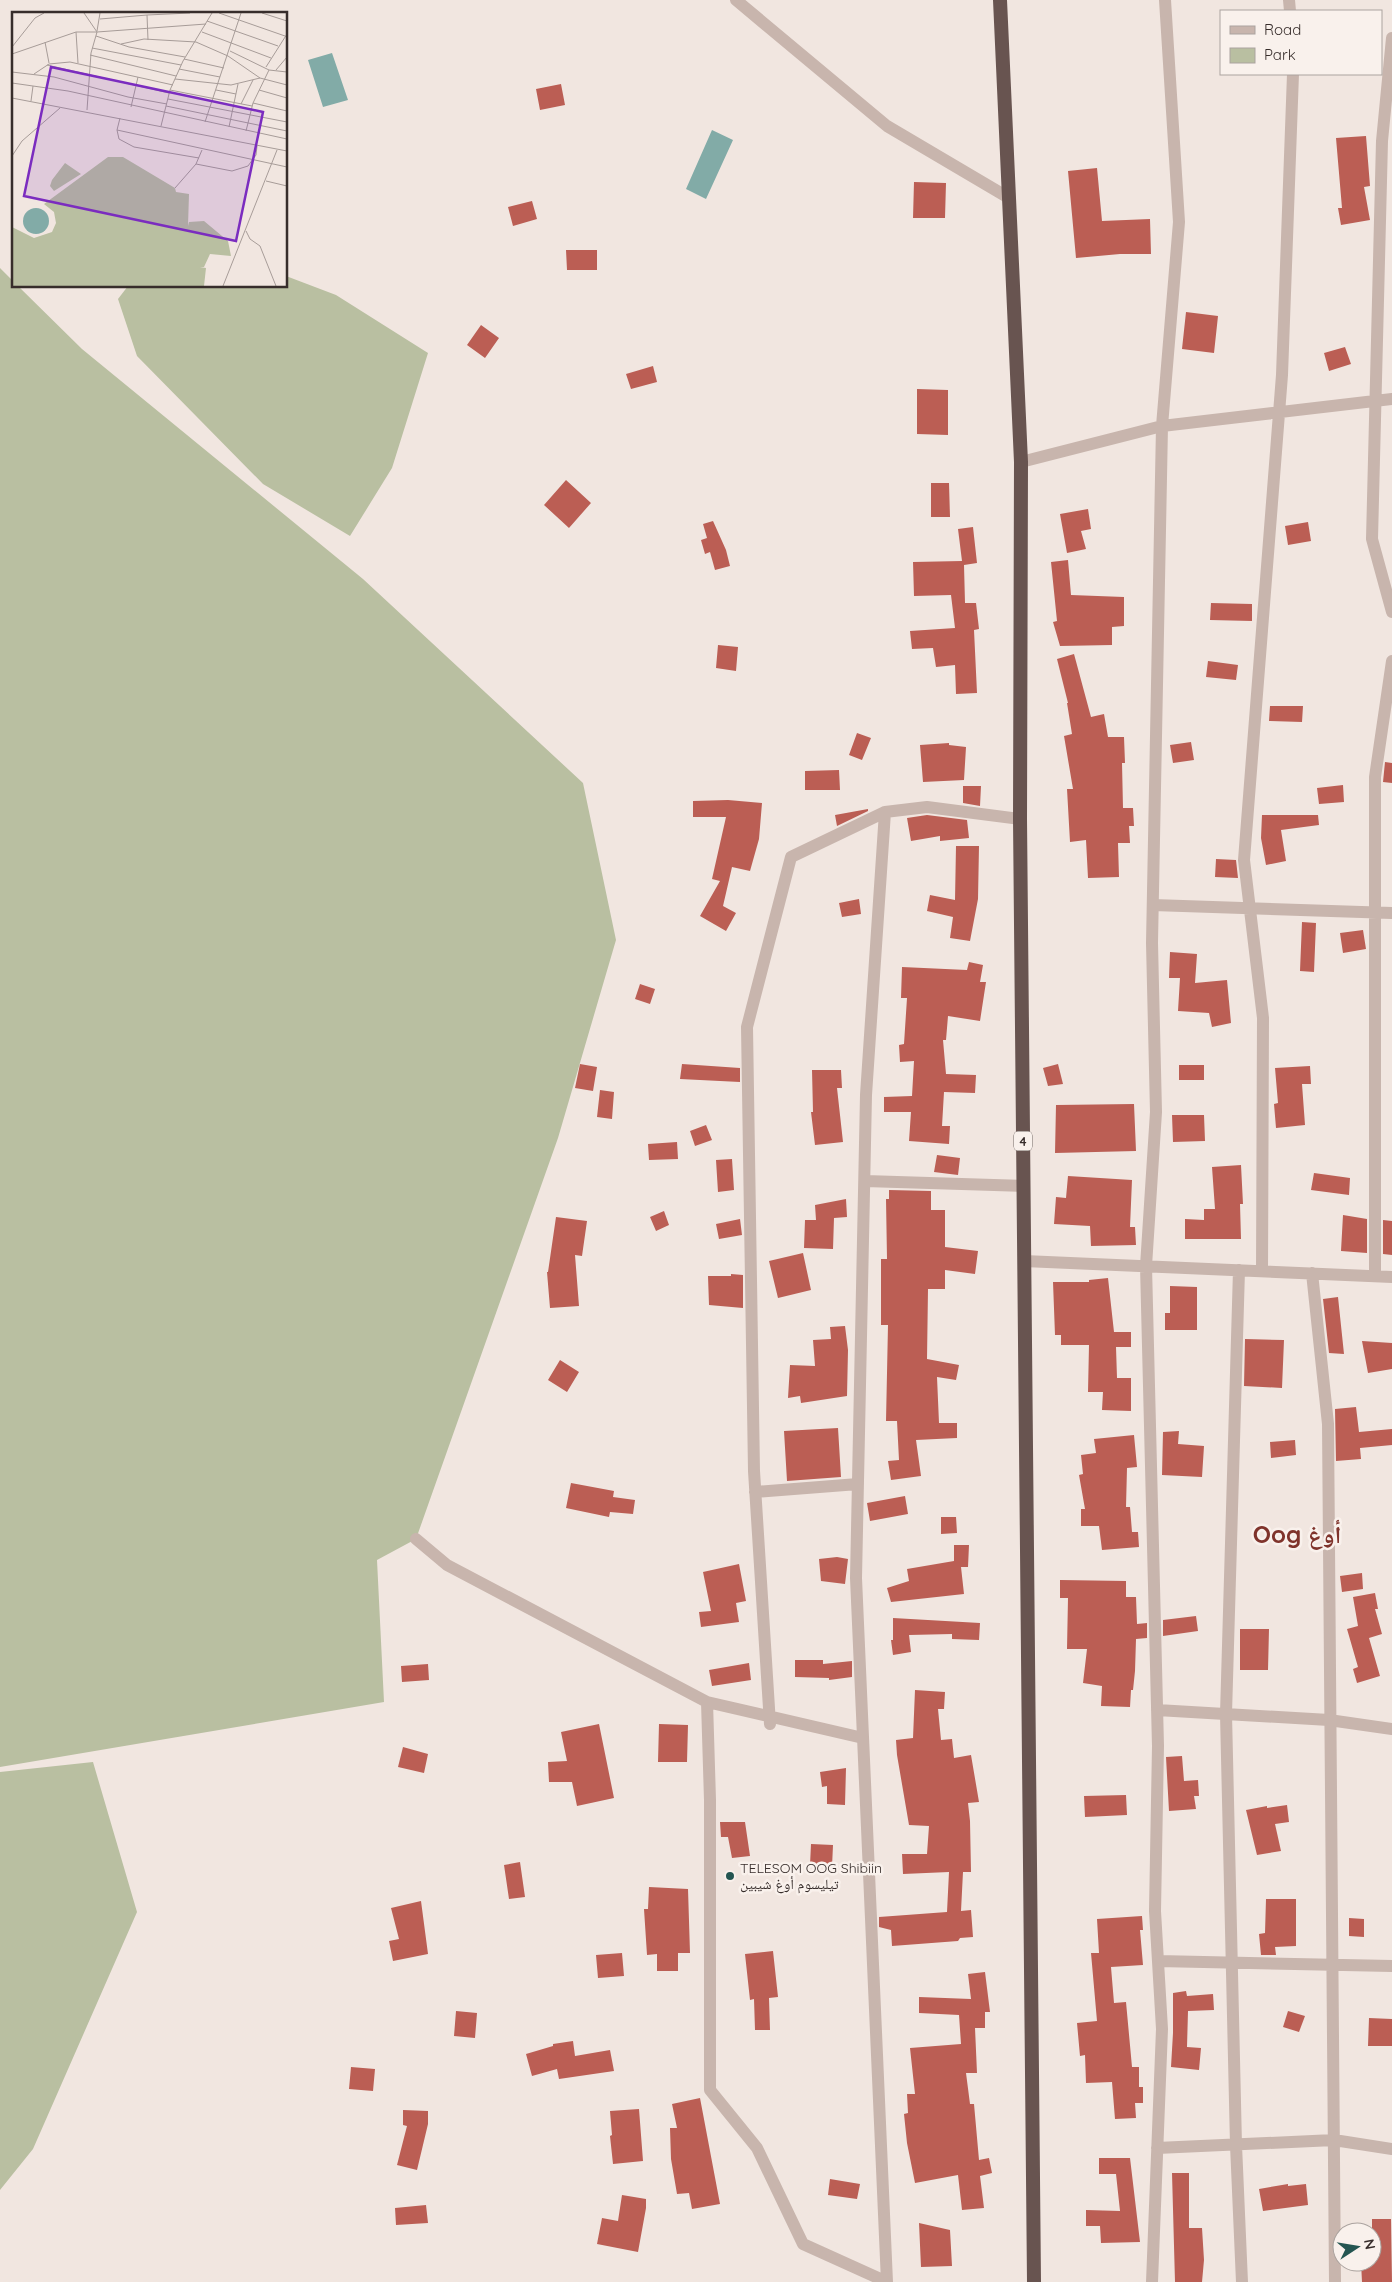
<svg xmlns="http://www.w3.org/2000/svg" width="1392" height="2282" font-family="Quicksand,'Noto Naskh Arabic',sans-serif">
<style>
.green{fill:#b9bfa1}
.water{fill:#82aba7}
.building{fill:#bb5e54}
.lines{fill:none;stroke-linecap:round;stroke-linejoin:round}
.minor{stroke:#c8b5ad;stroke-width:12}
.trunk{stroke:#685450;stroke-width:14}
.poi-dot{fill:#245551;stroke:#f9f1ec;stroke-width:2}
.labels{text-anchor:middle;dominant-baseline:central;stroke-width:5;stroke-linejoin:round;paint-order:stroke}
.shield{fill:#f9f1ec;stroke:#716865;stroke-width:1}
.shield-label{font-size:12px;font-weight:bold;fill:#372d2b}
.poi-label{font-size:14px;fill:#372d2b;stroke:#f9f1ec;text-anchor:start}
.town-label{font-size:24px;font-weight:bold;fill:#7f332b;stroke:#f9f1ec}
.inset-road{fill:none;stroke:#a79c98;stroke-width:1}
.view{fill:#7b2cbf;fill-opacity:0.15;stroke:#7b2cbf;stroke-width:2.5}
.inset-edge{fill:none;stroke:#372d2b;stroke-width:2.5}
</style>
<rect width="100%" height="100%" fill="#f1e6e0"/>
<path class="green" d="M0,268L14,282V286H18L82,349L363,579L583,783L616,940L558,1138L416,1539L377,1560L384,1702L0,1767Z
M286,276L336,295L428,353L392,468L350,536L263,484L137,356L118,299L128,286H286Z
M93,1762L137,1912L33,2149L0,2190V1772Z"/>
<path class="water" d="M332,53L348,100L323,107L308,60Z
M712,130L733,140L706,199L686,189Z"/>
<path class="building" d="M561,84L565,105L540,110L536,89Z
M1366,136L1370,186L1364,187L1370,220L1341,225L1338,208H1342L1336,138Z
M1097,168L1102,221L1150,219L1151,254H1120L1076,258L1068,171Z
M914,182L946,183L945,218H913Z
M532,201L537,219L513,226L508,207Z
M566,250H597V270H567Z
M1186,312L1218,316L1214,353L1182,349Z
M481,325L499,338L485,358L467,345Z
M1345,347L1351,364L1329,371L1324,353Z
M653,366L657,382L631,389L626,374Z
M917,389L948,390V435L917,434Z
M566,480L591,503L569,528L544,505Z
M931,483H949L950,517H931Z
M1088,509L1091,529L1081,531L1086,549L1067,553L1060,514Z
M713,521L726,550L730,566L715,570L710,552L705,554L701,540L707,538L703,524Z
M1308,522L1311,541L1288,545L1285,526Z
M973,527L977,563L964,565L965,603H976L979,629L974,630L977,693L956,694L955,665L936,667L933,648L912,649L910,631L955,628L951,595L914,596L913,562L962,561L958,529Z
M1068,560L1071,595L1124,597V626L1112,627V645L1060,646L1053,622L1057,621L1051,562Z
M1211,603L1252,604V621L1210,620Z
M718,645L738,647L736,671L716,668Z
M1074,654L1091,717L1104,714L1108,737H1124L1125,763H1122L1123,808H1133L1134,826H1129L1130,843H1118L1119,877L1088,878L1086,840L1070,842L1067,789H1073L1064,736L1072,734L1067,703H1068L1057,659Z
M1208,661L1238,665L1236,680L1206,677Z
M1270,706H1303L1302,722L1269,721Z
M857,733L871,738L862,760L849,755Z
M1191,742L1194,760L1173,763L1170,745Z
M949,743V745L966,747L964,780L923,782L920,745Z
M1385,762L1392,763V783L1383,782Z
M839,770L840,790H805V771Z
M1343,785L1344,802L1319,804L1317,788Z
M963,786H981L980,806L963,803Z
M728,800L762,803L759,839L750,871L732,867L723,906L736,913L726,931L700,916L720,881L712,879L726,817H693V801Z
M868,809V811L837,826L835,815Z
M927,815L967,820L969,838L940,841V836L911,841L907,818Z
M1262,815H1318L1319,825L1281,830L1286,861L1266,865L1261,838Z
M956,846H979L978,899L970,941L950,938L953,917L927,911L930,895L955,900Z
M1216,859L1236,860L1238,878L1215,877Z
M859,899L861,914L842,917L839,903Z
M1302,922L1316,923L1314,972L1300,971Z
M1363,930L1366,949L1343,953L1340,933Z
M1170,952L1197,954L1195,983L1227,980L1231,1023L1212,1027L1209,1013L1178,1011L1180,978H1169Z
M969,962L983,965L980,982H986L980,1021L948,1016L946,1040H943L946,1074L976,1075L975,1093L944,1092L942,1126H950L949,1144L909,1141L911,1112H884V1097L912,1096L914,1061L900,1062L899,1045L904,1044L907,998H901L902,967L967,970Z
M640,984L655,989L650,1004L635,999Z
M580,1064L597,1067L593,1091L575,1088Z
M682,1064L740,1068V1082L680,1079Z
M1058,1064L1063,1084L1048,1086L1043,1068Z
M1179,1065H1204V1080H1179Z
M1310,1066L1311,1084H1302L1305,1125L1276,1128L1274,1104L1278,1103L1275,1068Z
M812,1070H841L842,1088H837L843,1142L815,1145L811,1112H813Z
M600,1090L614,1092L612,1119L597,1117Z
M1134,1104L1136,1151L1055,1153L1056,1105Z
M1172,1115H1204L1205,1141L1173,1142Z
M706,1125L712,1140L695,1146L690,1131Z
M677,1142L678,1159L649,1160L648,1144Z
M937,1155L960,1158L958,1175L934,1172Z
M732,1159L734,1190L718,1192L716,1160Z
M1241,1165L1243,1204H1240L1241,1239H1185V1219L1204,1220V1209H1215L1212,1167Z
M1314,1173L1350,1178L1349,1195L1311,1190Z
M1068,1176L1132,1180L1130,1227H1135L1136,1245L1091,1246L1090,1226L1054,1224L1056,1197L1066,1198Z
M889,1190L931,1191V1210H945V1247L978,1251L975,1274L945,1270V1289H928L927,1359L959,1365L956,1380L937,1377L939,1423H957V1438L916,1440L921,1476L891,1480L888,1461L899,1460L897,1421H886L888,1325H881V1259H887L886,1199H889Z
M846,1199L847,1217L834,1218L833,1249L804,1248L805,1220H816L815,1205Z
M664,1211L669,1225L656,1231L650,1217Z
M1343,1215L1367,1219V1253L1341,1251Z
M556,1217L587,1221L582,1256L575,1255L579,1306L550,1308L547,1272H548Z
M740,1219L742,1235L719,1239L716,1224Z
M1383,1220L1392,1221V1255L1383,1254Z
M803,1253L811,1290L778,1298L769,1261Z
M731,1274L743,1275V1308L709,1305L708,1276H731Z
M1108,1278L1114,1332H1131V1347H1116L1117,1378H1131V1411L1102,1410L1103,1392H1088L1089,1345H1061V1335H1055L1053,1282H1089V1280Z
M1170,1286L1197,1287V1330H1165V1313H1170Z
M1338,1297L1344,1354L1329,1353L1323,1299Z
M845,1326L848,1350L847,1396L801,1403L800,1396L788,1398L790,1365L815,1366L813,1340L831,1339L830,1327Z
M1245,1339L1284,1340L1282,1388L1244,1386Z
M1362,1341L1392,1343V1369L1368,1373Z
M560,1360L579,1372L567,1392L548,1380Z
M1356,1407L1359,1432L1392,1429V1445L1360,1448L1361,1459L1336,1461L1335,1409Z
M838,1428L841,1477L787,1481L784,1431Z
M1179,1431L1178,1444L1204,1446L1202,1477L1162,1475L1163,1432Z
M1134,1435L1137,1467L1127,1468L1126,1507H1130L1132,1532H1138L1139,1547L1102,1550L1099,1526H1081V1509H1085L1079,1475L1083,1474L1081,1455L1096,1453L1094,1439Z
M1295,1440L1296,1455L1271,1458L1270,1442Z
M571,1483L614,1491L613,1497L635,1500L633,1514L610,1512L609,1517L566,1508Z
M905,1496L908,1514L870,1521L867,1503Z
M941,1517H956L957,1533L941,1534Z
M954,1545H969L968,1567H961L964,1594L891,1602L887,1588L909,1581L907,1569L954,1561Z
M837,1557L848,1559L845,1584L821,1581L819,1559Z
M739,1564L746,1601L736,1603L739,1622L701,1627L699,1612L711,1611L703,1572Z
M1362,1573L1363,1589L1342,1592L1340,1576Z
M1060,1580L1126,1581V1597H1136L1137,1624L1147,1623V1638L1136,1639L1135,1671L1133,1690H1131L1130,1707L1101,1706L1102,1686L1083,1683L1087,1649H1067L1068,1598H1060Z
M1375,1593L1378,1609H1375L1382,1634L1369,1638L1380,1676L1357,1683L1353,1669L1358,1667L1347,1629L1358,1626L1353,1597Z
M1196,1616L1198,1631L1163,1636V1620Z
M893,1618L980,1623L979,1640L952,1639V1634L909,1635L911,1652L893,1655L891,1640H893Z
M1240,1629H1269L1268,1670H1240Z
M795,1660H823V1664L852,1661V1677L829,1680V1678L795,1677Z
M749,1663L751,1680L712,1686L709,1670Z
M428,1664L429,1680L402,1682L401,1666Z
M915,1690L945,1692L944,1709H938L941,1740L952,1739L954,1758L971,1755L979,1802L968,1803L970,1821L971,1872H963L961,1911L971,1910L973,1937L960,1938L958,1941L892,1946L891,1930L879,1927V1917L947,1912L949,1872L903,1874L902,1854H927L929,1826L909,1825L897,1755L896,1740L913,1738Z
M599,1724L614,1798L577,1806L572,1782H549L548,1762L567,1761L561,1732Z
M659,1724L688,1725L687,1762H658Z
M403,1747L428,1754L424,1773L398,1767Z
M1182,1756L1184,1781L1198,1780L1199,1796H1194L1196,1809L1169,1811L1166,1757Z
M846,1768L845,1805L827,1804V1786L822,1787L820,1772Z
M1126,1795L1127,1815L1085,1817L1084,1796Z
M1287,1805L1289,1822L1275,1824L1281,1851L1257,1855L1246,1810L1267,1806V1808Z
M720,1822H745L750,1856L732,1858L728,1837H721Z
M811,1844L833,1845L832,1867L810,1865Z
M520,1862L525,1897L509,1899L504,1865Z
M649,1887L688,1889L690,1953H678V1971H657V1954L647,1955L644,1909H648Z
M1266,1899H1296V1946L1275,1947L1276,1955H1261L1259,1934L1265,1933Z
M421,1901L428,1954L393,1961L389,1941L399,1939L391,1908Z
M1142,1916L1143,1930H1140L1143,1965L1111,1967L1114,2003L1126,2002L1132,2067H1139V2087H1143V2103H1135L1136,2118L1115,2119L1112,2082L1086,2083L1085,2055L1080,2056L1077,2023L1097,2021L1091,1953H1099L1097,1919Z
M1349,1918L1364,1919V1937L1349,1936Z
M773,1951L778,1997L769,1998L770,2030H755L754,1999L750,2000L745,1954Z
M622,1953L624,1976L598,1978L596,1955Z
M985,1972L990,2012H985V2028H975L977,2073H966L970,2104H974L979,2160L989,2158L992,2173L980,2176L984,2208L962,2210L958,2175L915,2183L907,2143L904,2114L908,2113L907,2094H915L910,2048L961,2044L959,2015L919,2013V1997L971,1999L968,1974Z
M1186,1991L1187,1996L1213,1994L1214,2010L1188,2011L1187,2047L1201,2048L1199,2070L1171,2067L1173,2033V1993Z
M456,2011L477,2013L475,2038L454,2036Z
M1288,2011L1305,2016L1299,2032L1283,2027Z
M1369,2018L1392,2019V2046H1368Z
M573,2041L575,2056L610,2050L614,2071L559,2079L557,2069L532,2076L526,2054L553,2046V2044Z
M351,2067L375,2069L373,2091L349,2089Z
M700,2098L720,2204L692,2209L689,2193L677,2194L671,2159L670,2128H677L672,2104Z
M639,2109L643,2161L613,2164L610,2136L612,2135L610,2111Z
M403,2110L428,2111V2124L417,2170L397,2165L407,2126L403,2125Z
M1099,2158H1130L1140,2242L1101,2243L1100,2226H1086V2210L1120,2211L1116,2174H1099Z
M1172,2173H1189V2228H1202L1204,2260L1202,2282H1175Z
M830,2179L860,2184L857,2199L828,2195Z
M1288,2184V2186L1306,2184L1308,2205L1263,2211L1259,2189Z
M622,2195L646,2199V2208L638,2252L597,2244L602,2218L618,2221Z
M426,2205L428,2223L396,2225L395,2208Z
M1372,2219H1391L1392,2282H1362L1361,2262H1372Z
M919,2223L950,2230L952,2266L921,2267Z"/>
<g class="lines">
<path class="minor" d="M736,0L887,126L1009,198
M1289,0L1290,11
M1392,38L1382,141L1372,539L1392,612
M1021,462L1162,426L1392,399
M1153,905L1392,913
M865,1181L1023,1186
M1024,1261L1392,1277
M1239,1270L1226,1714L1236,2145L1242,2282
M1262,1271L1263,1018L1244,860L1282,375L1293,74
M1312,1273L1328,1424L1335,2282
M1375,1276V777L1392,661
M755,1492L858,1484
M416,1539L447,1565L707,1702L863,1738
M707,1702L710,1800V2090L757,2148L803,2244L887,2282
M1157,1710L1329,1720L1392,1729
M770,1724L754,1471L747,1027L791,857L885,812
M1158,1961L1392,1966
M1157,2148L1334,2140L1392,2149
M887,2282L856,1578L866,1095L885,812L927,807L1020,819
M1152,2282L1162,2029L1155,1911L1158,1746L1146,1266L1156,1112L1152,943L1162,426L1179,222L1165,0"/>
<path class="trunk" d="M1000,0L1021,462L1020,819L1034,2282"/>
</g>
<circle class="poi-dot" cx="730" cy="1876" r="5"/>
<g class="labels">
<rect class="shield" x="1014" y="1131.5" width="18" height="19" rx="4"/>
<g class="shield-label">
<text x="1023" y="1141">4</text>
</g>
<g class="poi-label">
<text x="740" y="1868">TELESOM OOG Shibiin<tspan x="740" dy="16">تيليسوم أوغ شيبين</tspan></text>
</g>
<g class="town-label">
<text x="1297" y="1534">Oog أوغ</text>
</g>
</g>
<g transform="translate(12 12)">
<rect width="275" height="275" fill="#f1e6e0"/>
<path d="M96,145H111L163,176L164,180L177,182L176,214L177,210L192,209L216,229L219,244L198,242L192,255H188L194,256L192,274H0V215L22,226L40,220L44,211L42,200L32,192ZM53,151L69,162L42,179L38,174L40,168Z" fill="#b9bfa1"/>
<path d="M11 209a13 13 0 1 1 26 0a13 13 0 1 1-26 0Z" fill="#82aba7"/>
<path class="inset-road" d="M72,1L85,20M207,1L273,24M250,1L275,9M88,7L135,3M195,9L266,34M85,19L88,1M64,20L66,51M190,20L259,46M84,24L117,35L173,45M136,28L135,3L178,1M33,30L37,51M109,32L132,27L184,30L216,44L248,66L275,73M0,35L23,6L32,1M80,36L169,53M218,39L257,58L275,60M0,42L64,20H85M78,43L164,64M172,47L212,56M35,53L157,81M254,55L275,22M167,57L208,65M264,58L275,45M0,60L42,65L116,85L155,92M22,62L37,52L58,50L161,73M163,67L219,73L248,66M0,71L56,79L275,127M158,78L240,94M204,78L224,82M247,78L275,86M0,86L275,139M156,87L275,110M19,89L21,74M241,91L275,99M229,92L241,68M154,94L275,119M119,95L126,65M75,98L79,41L85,20L194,12M108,106L105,118L275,155M193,110L229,1M149,114L158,78L171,49L200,1M217,115L226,72M105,118L107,127L122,135L187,146M234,119L241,91L257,58M0,144L10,129L48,96M184,152L220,159L236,154L244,143L245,134M254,169L275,174M163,176L184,152L190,138M234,219L238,227L248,234L264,274M211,274L265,138"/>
<path class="view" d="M39,55L251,100L224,229L12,184Z"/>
<rect width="275" height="275" class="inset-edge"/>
</g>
<rect x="1220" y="10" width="162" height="65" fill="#f9f1ec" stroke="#aba39f"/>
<rect x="1230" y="26" width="25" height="8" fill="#c8b5ad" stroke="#aba39f"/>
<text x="1264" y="35" font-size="15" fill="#372d2b">Road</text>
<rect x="1230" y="48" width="25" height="15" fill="#b9bfa1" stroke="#aba39f"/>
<text x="1264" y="60" font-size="15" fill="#372d2b">Park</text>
<g transform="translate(1357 2247) rotate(78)"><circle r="24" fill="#f9f1ec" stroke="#aba39f"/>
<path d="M0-4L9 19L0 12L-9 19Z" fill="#245551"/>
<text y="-8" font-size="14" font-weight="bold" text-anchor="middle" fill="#372d2b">N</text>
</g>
</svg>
